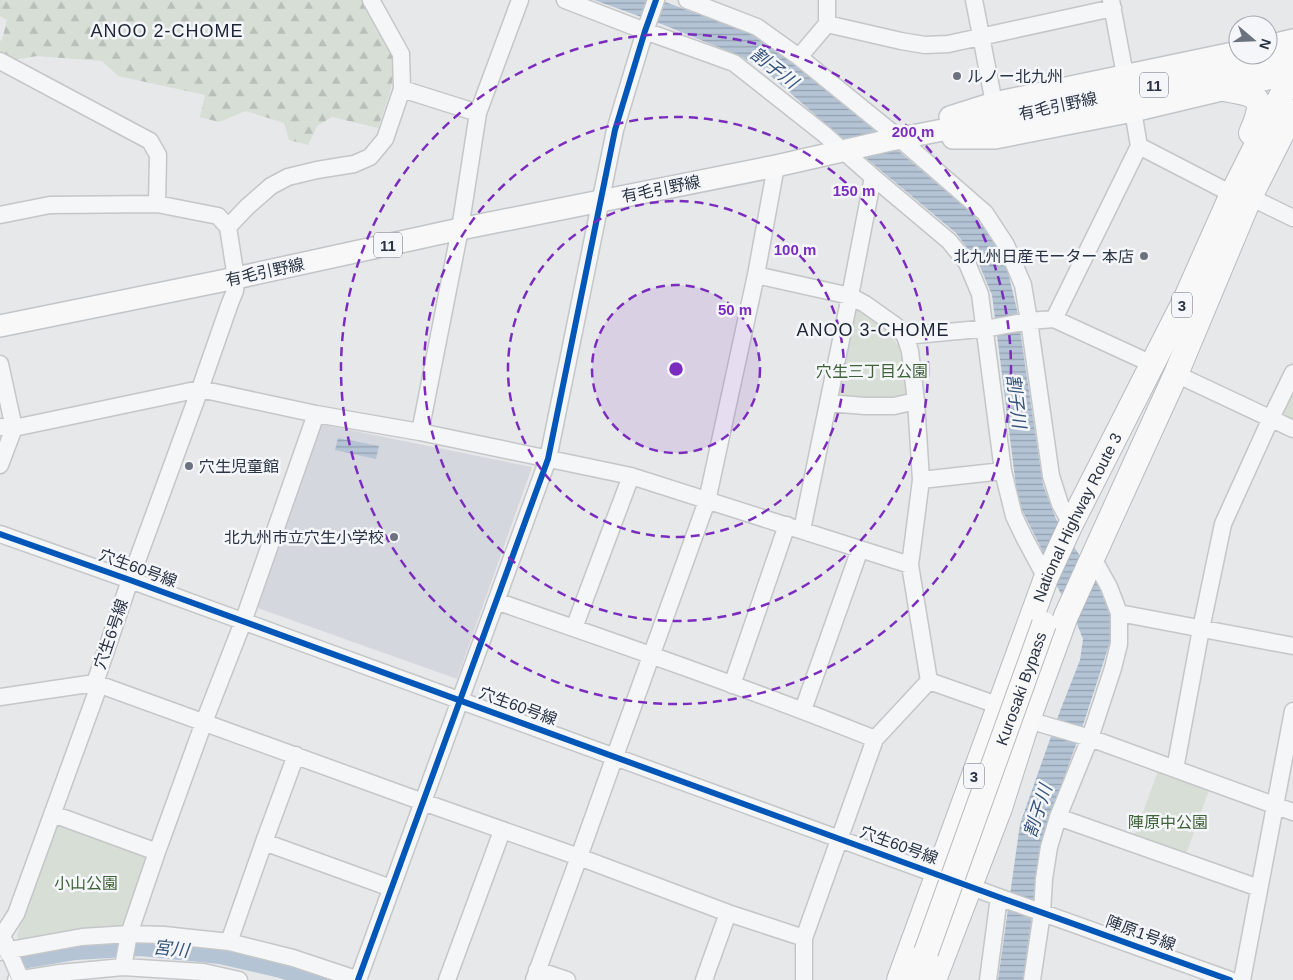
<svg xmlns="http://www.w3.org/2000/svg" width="1293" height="980" font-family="Helvetica,'Noto Sans JP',sans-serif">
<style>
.built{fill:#d4d7dd}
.forest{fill:url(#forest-firs)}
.green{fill:#d6ded6}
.water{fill:url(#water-rules)}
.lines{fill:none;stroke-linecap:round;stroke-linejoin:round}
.river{stroke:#b4c4d5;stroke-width:20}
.minor-casing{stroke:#c4c6c8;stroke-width:19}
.major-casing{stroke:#c2c5c8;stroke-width:24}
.highway-casing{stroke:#b8bbbf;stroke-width:26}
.minor{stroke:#f5f6f7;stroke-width:16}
.major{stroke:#f8f8f8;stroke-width:21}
.highway{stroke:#f8f8f8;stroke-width:24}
.tram{stroke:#cecfd2;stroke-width:1}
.highway-bridge-casing{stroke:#b8bbbf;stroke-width:26;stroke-linecap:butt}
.highway-bridge{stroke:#f8f8f8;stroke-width:24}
.cycleway-casing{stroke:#f4f6f9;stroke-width:9}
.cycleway{stroke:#0057b8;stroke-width:6}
.ring{fill:none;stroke:#7b2cbf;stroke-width:2.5;stroke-dasharray:9 6}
.poi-dot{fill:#6c737f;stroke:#f4f6f9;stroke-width:2}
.labels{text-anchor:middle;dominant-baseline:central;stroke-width:5;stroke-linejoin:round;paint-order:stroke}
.shield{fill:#f4f6f9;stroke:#676e7b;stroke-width:1}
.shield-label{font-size:15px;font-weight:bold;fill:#2b3445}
.poi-label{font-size:16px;fill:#2b3445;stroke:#f4f6f9;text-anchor:start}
.street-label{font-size:16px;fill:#2b3445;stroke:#f4f6f9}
.park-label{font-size:16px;fill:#3f6138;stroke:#f4f6f9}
.neighbourhood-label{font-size:18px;letter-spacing:1px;fill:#1d2536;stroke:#f4f6f9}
.water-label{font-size:18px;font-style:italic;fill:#34527a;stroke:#f4f6f9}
.centre{fill:#7b2cbf;stroke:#f4f6f9;stroke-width:2.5}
.ring-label{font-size:15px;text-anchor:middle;font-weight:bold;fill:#7b2cbf;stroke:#f4f6f9;stroke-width:5;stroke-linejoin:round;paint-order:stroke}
</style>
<defs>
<pattern id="forest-firs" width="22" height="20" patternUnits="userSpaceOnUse" patternTransform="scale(1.25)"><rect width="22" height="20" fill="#d6ded6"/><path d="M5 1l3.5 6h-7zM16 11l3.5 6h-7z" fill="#b8bfb9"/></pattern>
<pattern id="water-rules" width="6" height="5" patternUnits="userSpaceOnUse" patternTransform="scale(1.25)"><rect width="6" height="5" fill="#b4c4d5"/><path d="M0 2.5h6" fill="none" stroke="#93a0af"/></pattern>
</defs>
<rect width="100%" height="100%" fill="#e6e8ea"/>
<path class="built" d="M320,424L532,467L457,679L255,607Z"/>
<path class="forest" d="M0,0H367L398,55L390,92L378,128L332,117L317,126L308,145L289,140L284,123L246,111L219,122L200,117L205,95L118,76L102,61L37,56L0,62V41L2,40L7,20L0,16Z"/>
<path class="green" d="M857,307L885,328L901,349L907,393L903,398L839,400L836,394L853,310Z
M1293,389V423L1283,419L1282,411Z
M1158,771L1209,790L1185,857L1133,839Z
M55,823L144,852L147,858L122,925L119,929L24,940H19L17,935Z"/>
<path class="water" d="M594,0H660L754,35L779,52L868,125L974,215L996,245L1007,268L1017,310L1043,485L1056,519L1100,587L1110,614L1111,639L1084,722L1045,831L1036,887L1023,980H998L1020,824L1060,711L1080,660L1083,639L1075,619L1049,572L1041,548L1022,510L1016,486L992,295L979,264L956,233L836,133L763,69L740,56L664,25Z
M338,438L379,446L376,459L335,450Z"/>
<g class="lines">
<path class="river" d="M22,959L76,950L141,946L220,954L281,968L317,980"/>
<g class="minor-casing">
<path id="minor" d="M565,0L645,31L734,63L824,134L873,177L949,241L967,263L980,294L1003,471L1014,516L1024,537L1046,578
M687,0L757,27L799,57L900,139L985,213L1006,245L1023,285L1029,321L1051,476L1060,504L1071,524
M974,0L994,103
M1111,0L1125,75
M827,24L901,41L925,45L948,44L1113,8
M799,57L827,24V0
M0,61L150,141L158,155L157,204
M402,89L478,113
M1139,146L1232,194
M1250,197L1293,218
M0,215L50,205L157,204L218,216L228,227L236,278L235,291L230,303L200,389L130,580L95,683L0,697
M228,227L247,207L271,186L288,177L317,170L354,164L370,157L385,139L402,89L401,54L371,0
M756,275L850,296L865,304L896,326L905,336L910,351L916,401L921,480L910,565L929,681L875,739L804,938V980
M1054,319L1139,146L1133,111
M905,336L990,328L1029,321L1054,319L1152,364
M0,364L14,428L0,465
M1176,374L1293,429
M828,403L865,406H894L916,401
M0,427L14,428L200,389L316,414L420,432L631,476L910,565
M420,432L460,229L478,113L520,0
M921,480L1003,471
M802,530L850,296L873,177
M0,534L130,580L1004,899L1230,980
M496,601C623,645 750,689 875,739
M1119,613L1293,646
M574,628L631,476
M929,681L1000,706
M732,685L787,525
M803,710L860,549
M1028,720L1090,738L1293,812
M1175,769L1201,629L1223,524L1271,418L1293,373
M53,814L157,852
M1058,817L1259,888
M264,842L391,888
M1,933L5,931L16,914L96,694L95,683L423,802L579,857L728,913L804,938
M4,940L21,980
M229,942L264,842L296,755
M0,952L82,937L129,934L164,935L229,942L293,958L359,980
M123,967L129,934L157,852L204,722L243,622L316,414
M537,970L567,980
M16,980L60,973L123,967L203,972L239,980
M358,980L548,459L615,130L645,31L656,0
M447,980L502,831
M534,980L579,857L615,756L707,501L756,275L776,166
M704,980L728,913
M988,980L999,897
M1032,980L1042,913L1044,879L1049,847L1058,817L1090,738L1113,668L1119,644V613L1109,587L1093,558
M1242,980L1293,711"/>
</g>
<g class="major-casing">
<path id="major" d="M1268,46L1293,40
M950,117L994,103L1238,52
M953,138H995L1133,111L1293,73
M0,326L236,278L460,229L776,166L886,141L1015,116L1293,56"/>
</g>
<g class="highway-casing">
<g id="highway">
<path d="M1223,89C1259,95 1267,97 1251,133"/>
<path id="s1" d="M899,980L1046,578L1071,524L1185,300L1232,194L1293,72"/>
<path d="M917,980L926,952"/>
<path d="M934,980L1000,808L1028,720L1066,616L1176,374L1250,197L1293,112"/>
</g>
</g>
<use href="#minor" class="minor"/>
<use href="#major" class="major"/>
<use href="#highway" class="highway"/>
<path class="tram" d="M0,955L12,980"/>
<g class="highway-bridge-casing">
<g id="highway-bridge">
<path id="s2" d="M926,952L1044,624"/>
</g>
</g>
<use href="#highway-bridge" class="highway-bridge"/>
<g class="cycleway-casing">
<path id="cycleway" d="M0,534L130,580L1004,899L1230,980
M358,980L548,459L615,130L645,31L656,0"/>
</g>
<use href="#cycleway" class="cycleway"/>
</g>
<circle cx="676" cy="369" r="84" fill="#7b2cbf" fill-opacity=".12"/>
<g class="ring">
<circle cx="676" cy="369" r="84"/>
<circle cx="676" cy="369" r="168"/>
<circle cx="676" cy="369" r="252"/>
<circle cx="676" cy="369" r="335"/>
</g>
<g class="poi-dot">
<circle cx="957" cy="76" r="5"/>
<circle cx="1144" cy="256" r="5"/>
<circle cx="189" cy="466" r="5"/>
<circle cx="394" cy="537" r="5"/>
</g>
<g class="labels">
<g class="shield">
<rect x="1140" y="72.5" width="28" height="25" rx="4"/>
<rect x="374" y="232.5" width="28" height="25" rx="4"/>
<rect x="1172" y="292.5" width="20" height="25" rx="4"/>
<rect x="964" y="763.5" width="20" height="25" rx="4"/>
</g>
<g class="shield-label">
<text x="1154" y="85">11</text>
<text x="388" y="245">11</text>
<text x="1182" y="305">3</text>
<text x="974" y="776">3</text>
</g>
<g class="poi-label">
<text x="967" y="76">ルノー北九州</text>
<text x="1134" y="256" text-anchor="end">北九州日産モーター 本店</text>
<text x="199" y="466">穴生児童館</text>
<text x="384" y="537" text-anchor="end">北九州市立穴生小学校</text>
</g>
<g class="street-label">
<text transform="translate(1058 106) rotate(-12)">有毛引野線</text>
<text transform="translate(661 189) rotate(-11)">有毛引野線</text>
<text transform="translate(265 272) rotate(-12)">有毛引野線</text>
<text stroke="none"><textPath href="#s1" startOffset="496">National Highway Route 3</textPath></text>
<text transform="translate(138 568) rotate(20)">穴生60号線</text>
<text transform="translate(111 634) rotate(-71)">穴生6号線</text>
<text stroke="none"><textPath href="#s2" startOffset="280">Kurosaki Bypass</textPath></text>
<text transform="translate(518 706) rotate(20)">穴生60号線</text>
<text transform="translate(899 845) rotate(20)">穴生60号線</text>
<text transform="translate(1141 933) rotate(20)">陣原1号線</text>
</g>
<g class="park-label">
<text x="872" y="371">穴生三丁目公園</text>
<text x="1168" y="822">陣原中公園</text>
<text x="86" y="883">小山公園</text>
</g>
<g class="neighbourhood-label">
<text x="167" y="31">ANOO 2-CHOME</text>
<text x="873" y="330">ANOO 3-CHOME</text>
</g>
<g class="water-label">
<text transform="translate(774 68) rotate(38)">割子川</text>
<text transform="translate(1016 401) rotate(83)">割子川</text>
<text transform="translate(1038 811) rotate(-72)">割子川</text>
<text transform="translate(171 949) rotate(6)">宮川</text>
</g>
</g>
<circle cx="676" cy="369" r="8" class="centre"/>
<g class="ring-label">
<text x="913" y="137">200 m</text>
<text x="854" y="196">150 m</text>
<text x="795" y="255">100 m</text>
<text x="735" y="315">50 m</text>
</g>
<g transform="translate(1253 40) rotate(109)"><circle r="24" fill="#f4f6f9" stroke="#a4a8b1"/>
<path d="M0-4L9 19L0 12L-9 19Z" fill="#6c737f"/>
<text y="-8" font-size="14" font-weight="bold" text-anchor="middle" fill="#2b3445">N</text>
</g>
</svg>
